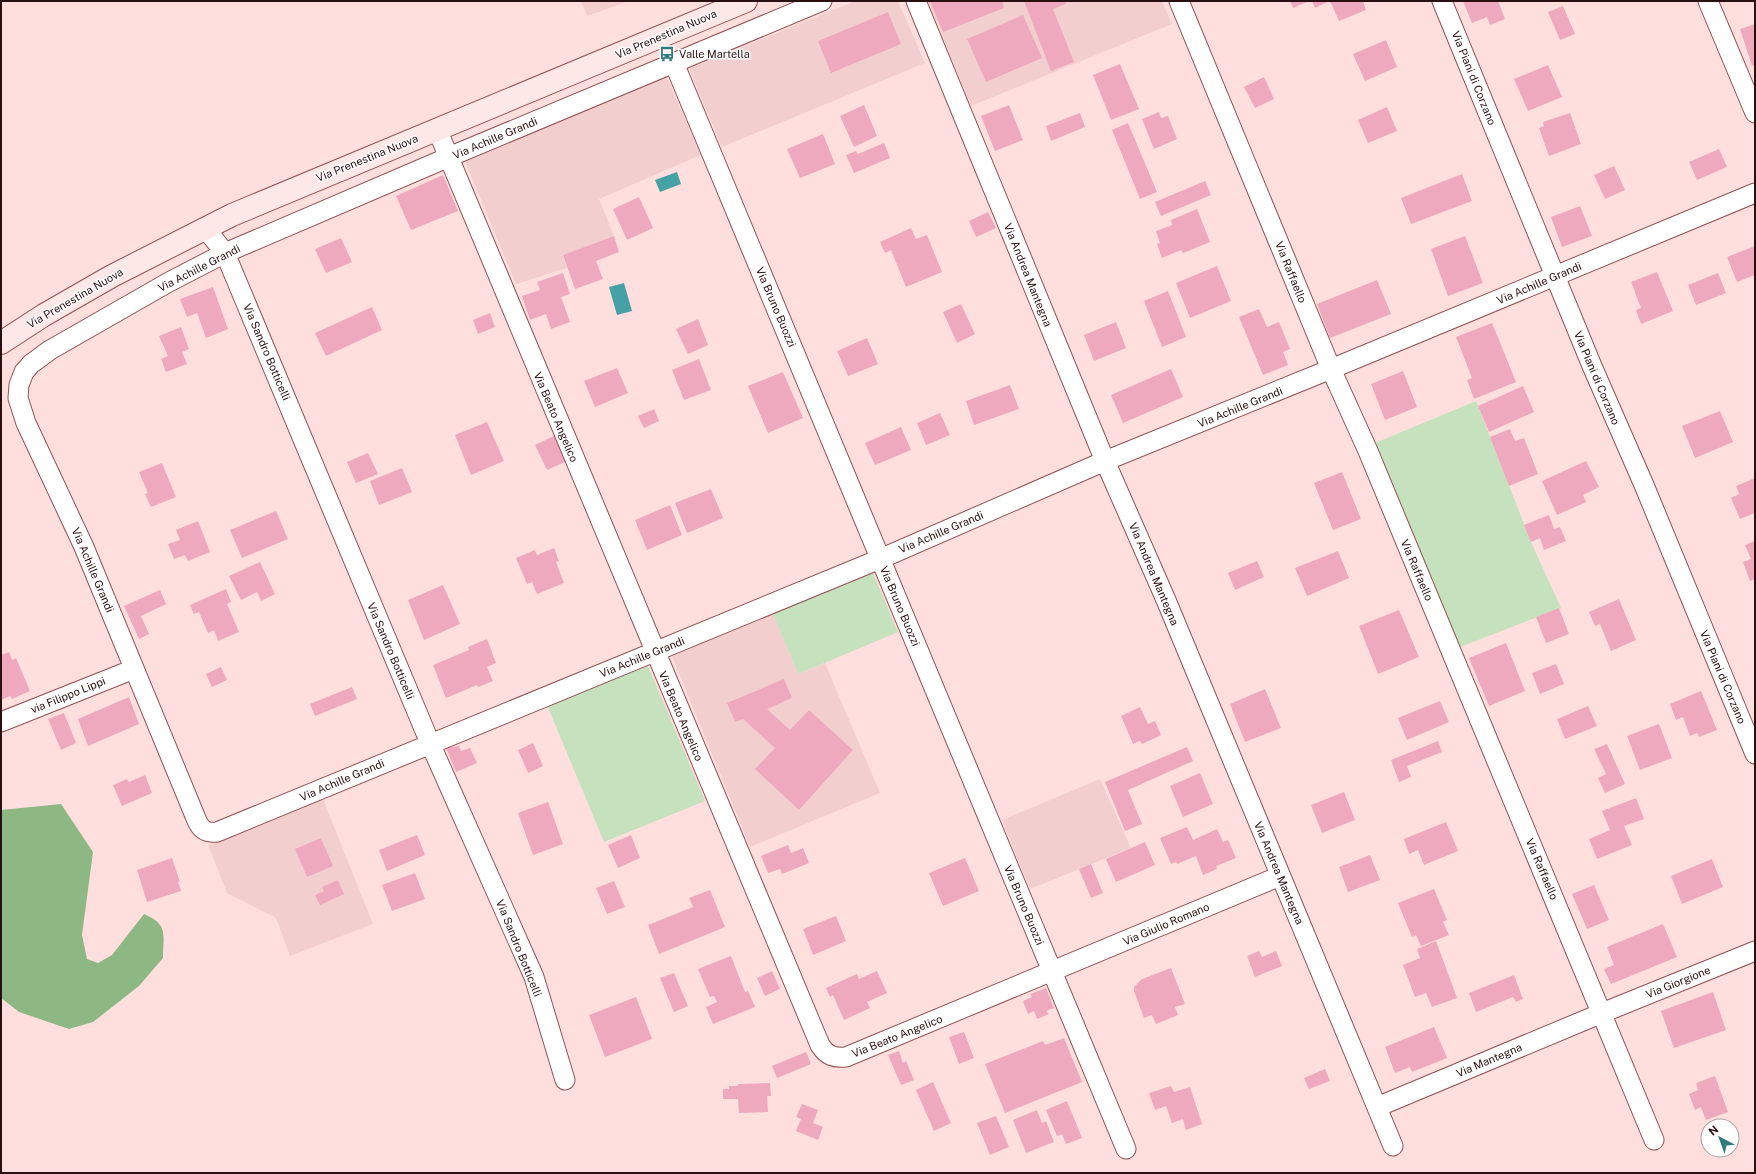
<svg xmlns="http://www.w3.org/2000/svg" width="1756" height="1174" font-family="'Public Sans',sans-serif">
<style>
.built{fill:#f2cfce}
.green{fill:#c5e1bd}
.forest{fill:#8eb883}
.water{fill:#45a1a5}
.building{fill:#efa9bf}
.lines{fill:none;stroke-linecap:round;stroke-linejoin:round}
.street-casing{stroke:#935052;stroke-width:21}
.secondary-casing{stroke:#935052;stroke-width:24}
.street{stroke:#fff;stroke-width:19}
.secondary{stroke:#fde7e7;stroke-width:22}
.labels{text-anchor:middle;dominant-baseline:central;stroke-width:3;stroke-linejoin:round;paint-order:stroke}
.street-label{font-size:11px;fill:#2a0f10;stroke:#fff}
.poi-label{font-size:11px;fill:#2a0f10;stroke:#fff;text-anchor:start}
</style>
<rect width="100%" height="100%" fill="#ffdfde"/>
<path class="built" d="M581,1H629L587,16Z
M855,1H898L925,63L722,147L689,69Z
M928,1H1162L1172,24L971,106Z
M666,76L701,155L599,199L614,236L563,255L567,268L516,284L464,159Z
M773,614L798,674L825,663L880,793L750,847L672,656Z
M1100,779L1131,848L1030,889L1002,820Z
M323,799L373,924L290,956L276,918L227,893L208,845Z"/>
<path class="green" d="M1476,401L1531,542L1561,608L1460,647L1375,443Z
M873,573L898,632L798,674L773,614Z
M648,666L705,801L604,842L547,705Z"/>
<path class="forest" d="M61,804L93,852L82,935L87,959L98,963L112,955L144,914C169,925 163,934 163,958L139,986L93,1022L69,1029L19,1012L1,998V810Z"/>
<path class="water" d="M677,172L681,184L660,192L655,180Z
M624,283L632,311L617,315L609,287Z"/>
<path class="building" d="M930,1H1002L1004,8L943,32Z
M1024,1H1065L1066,4L1053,9L1074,62L1051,71Z
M1290,1H1306L1307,2L1293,8Z
M1312,1H1363L1366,10L1339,21L1330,1L1315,8Z
M1463,1H1498L1505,19L1490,25L1487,17L1472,23Z
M1563,6L1575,34L1560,40L1548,12Z
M888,12L901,44L831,73L818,41Z
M1023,15L1042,58L986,82L967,39Z
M1755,24V65L1752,66L1740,29Z
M1386,40L1397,67L1365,81L1353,54Z
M1120,64L1139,109L1111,120L1093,75Z
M1548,65L1562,97L1528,111L1514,79Z
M1264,77L1274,99L1255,108L1244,87Z
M864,105L877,136L854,147L840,116Z
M1009,105L1023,140L995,151L981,116Z
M1387,107L1397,131L1368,143L1358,120Z
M1159,112L1161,118L1168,116L1177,139L1154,149L1142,119Z
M1080,113L1085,127L1051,141L1046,126Z
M1570,113L1581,144L1549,156L1539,128L1544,126L1543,122Z
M1128,123L1157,192L1140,199L1112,130Z
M823,134L835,164L800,178L787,149Z
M884,143L890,158L854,173L846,155L856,151L858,154Z
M1719,149L1727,167L1697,180L1689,162Z
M1614,166L1625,190L1605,199L1594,175Z
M1462,174L1472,201L1411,224L1401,198Z
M443,175L458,211L411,230L396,196Z
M1205,181L1211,195L1161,216L1155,202Z
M639,197L653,228L627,240L613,209Z
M1580,206L1592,236L1562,247L1551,217Z
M1197,209L1210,242L1183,253L1181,250L1162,258L1157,244L1160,243L1156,231L1172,225L1171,220Z
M988,212L996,228L976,237L969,221Z
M911,228L916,239L927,235L942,272L906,287L891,250L885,253L880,242Z
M614,236L619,252L596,261L603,279L575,289L563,255Z
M1465,236L1483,283L1448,296L1431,249Z
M341,238L352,262L326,273L315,249Z
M1755,246V275L1737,282L1727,257Z
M1217,266L1231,301L1190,318L1176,283Z
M1657,272L1673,311L1641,324L1636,310L1641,308L1631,282Z
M563,273L570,294L561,297L570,322L551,329L546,314L530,320L522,296L540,290L537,282Z
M1718,273L1726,293L1696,305L1688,285Z
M1377,280L1391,314L1330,338L1317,304Z
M213,287L228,329L206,338L197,313L187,317L180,299Z
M1168,291L1186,337L1162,347L1144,301Z
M961,304L975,334L957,343L943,312Z
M372,307L382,330L326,356L315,333Z
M1259,309L1267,327L1279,322L1290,349L1283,352L1288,365L1263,375L1239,317Z
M490,313L495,327L478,334L473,320Z
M698,319L708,345L688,354L676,329Z
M1116,322L1126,348L1094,361L1084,335Z
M1492,323L1516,382L1474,399L1467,380L1472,378L1456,337Z
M181,327L189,349L182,352L187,364L166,372L161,359L168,356L159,336Z
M867,338L878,364L848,376L837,351Z
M699,359L711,390L684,400L672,370Z
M617,368L628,393L595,407L584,381Z
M1171,369L1183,397L1123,423L1111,395Z
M1403,371L1417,407L1385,420L1371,384Z
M783,372L803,418L768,433L748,386Z
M1010,385L1019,409L974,425L966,401Z
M1523,386L1534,412L1489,432L1478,406Z
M654,409L659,421L644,428L638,416Z
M1720,411L1733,442L1695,458L1682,426Z
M940,413L950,435L926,445L917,423Z
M487,422L504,461L471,475L455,435Z
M901,427L911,450L875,465L865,443Z
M1510,429L1515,441L1524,438L1538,474L1509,486L1490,437Z
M556,435L567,461L547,470L535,445Z
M368,453L378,474L356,483L347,462Z
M1586,461L1599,487L1583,495L1586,502L1557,515L1542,481Z
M162,463L176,497L151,507L145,494L148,493L139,472Z
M402,468L412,492L379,505L370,481Z
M1342,472L1361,519L1333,530L1314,483Z
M1755,478V513L1740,519L1731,498L1739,494L1736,486Z
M711,489L723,518L687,533L675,503Z
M670,505L682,535L647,550L635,520Z
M276,511L288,539L242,558L230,530Z
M1549,515L1554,529L1560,527L1566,541L1544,550L1540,538L1531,542L1524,525Z
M198,521L210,552L188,561L185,555L174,559L168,544L180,540L176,530Z
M1755,541V579L1750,581L1743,562L1751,559L1745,545Z
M554,548L559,561L556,562L564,583L537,594L532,582L527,584L516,558L535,550L537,555Z
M1338,551L1349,578L1307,596L1295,568Z
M1257,561L1264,577L1235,590L1228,573Z
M260,562L275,594L261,601L257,592L241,600L229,576Z
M443,585L460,624L424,640L408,600Z
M226,589L231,602L227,604L239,632L218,641L214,630L208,633L199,612L194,614L190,605Z
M160,590L166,604L141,616L149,634L139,639L124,606Z
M1619,599L1636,640L1611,651L1600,624L1595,626L1589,612Z
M1559,608L1569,634L1546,643L1536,617Z
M1399,610L1419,657L1378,674L1359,626Z
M487,639L496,663L487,667L493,681L478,687L477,685L446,698L433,665L469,650L468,647Z
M1506,643L1525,691L1489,706L1469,658Z
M9,652L12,660L16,658L30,691L12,699L10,696L1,700V655Z
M1556,664L1564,684L1540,694L1532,673Z
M221,667L227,680L212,687L206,674Z
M784,679L792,698L767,709L790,730L809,710L853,750L799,810L755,769L775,748L743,719L735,722L727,703Z
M352,687L357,699L315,716L310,704Z
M1265,689L1281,728L1245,742L1230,704Z
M1701,691L1717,730L1699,737L1697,733L1690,736L1683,717L1676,720L1670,704Z
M129,697L139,724L88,746L78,719Z
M1440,701L1449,722L1407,740L1398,718Z
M1588,706L1597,726L1565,739L1557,719Z
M1140,707L1148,724L1155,721L1161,735L1142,744L1140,741L1133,744L1121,716Z
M64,713L76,743L61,750L48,719Z
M1659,724L1672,758L1640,770L1627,736Z
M1438,741L1442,752L1407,766L1411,777L1399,782L1391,760Z
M533,743L543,766L528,773L518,750Z
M1607,744L1625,784L1605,793L1598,778L1606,774L1594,749Z
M459,746L461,751L470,748L477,763L456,772L446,748Z
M1187,747L1193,761L1128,790L1142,824L1125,831L1105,782Z
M1200,773L1213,804L1183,817L1170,786Z
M145,775L152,793L122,806L113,785L127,779L129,782Z
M1344,792L1355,820L1322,833L1311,805Z
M1636,798L1644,819L1624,826L1632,845L1597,859L1589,839L1610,830L1602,811Z
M548,802L563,844L533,855L518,813Z
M1446,822L1458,851L1424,865L1418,850L1409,854L1404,839Z
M1187,827L1193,840L1217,829L1223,842L1228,840L1236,858L1216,866L1217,869L1203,875L1196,856L1177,864L1176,862L1171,864L1160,838Z
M417,835L425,855L387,871L379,850Z
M631,835L640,858L618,868L608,845Z
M321,838L333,866L307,877L295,849Z
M1145,842L1155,865L1116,882L1106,859Z
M788,845L791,853L803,848L809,863L782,874L780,869L768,873L761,856Z
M1370,855L1380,880L1348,892L1339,867Z
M172,858L180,882H178L181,891L147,902L137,870Z
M965,858L979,891L943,906L929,873Z
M1712,859L1723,887L1682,904L1671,876Z
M1091,864L1103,893L1091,898L1079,869Z
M415,873L425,899L392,911L382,885Z
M338,880L344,894L320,905L315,895L324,891L322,887Z
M614,881L625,907L607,914L596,888Z
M1594,885L1609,920L1587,929L1572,894Z
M1434,889L1447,920L1443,922L1449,935L1421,946L1416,935L1412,937L1398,903Z
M710,890L725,927L659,954L648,925L693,907L689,898Z
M836,916L846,941L813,955L803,929Z
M1663,924L1677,957L1611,984L1604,969L1614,965L1607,947Z
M1436,941L1457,998L1432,1007L1426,993L1415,997L1403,965L1420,958L1417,949Z
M1259,951L1262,957L1276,951L1282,966L1255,977L1247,956Z
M731,956L745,992L748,991L755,1007L713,1024L706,1007L717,1002L714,996L710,997L698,969Z
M1171,968L1185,1004L1175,1007L1178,1015L1156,1024L1152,1015L1144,1018L1134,991V987L1142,979Z
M772,971L780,989L765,996L757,978Z
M877,971L887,993L867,1002L870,1008L844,1020L833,995L830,997L826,988L857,974L859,979Z
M674,973L688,1006L674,1012L660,978Z
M1514,975L1523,999L1516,1002L1513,997L1476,1012L1469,993Z
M1046,988L1054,1008L1046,1011L1049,1014L1037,1019L1034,1011L1028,1014L1023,1001L1032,997L1030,994Z
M1713,992L1726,1030L1674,1048L1661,1011Z
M636,997L652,1039L605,1057L589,1015Z
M1434,1027L1447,1058L1412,1072L1410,1067L1395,1073L1385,1047Z
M964,1032L974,1058L959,1064L949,1037Z
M1064,1038L1082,1082L1005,1113L985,1064L1043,1041L1045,1045Z
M899,1051L903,1063L906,1061L914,1080L901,1085L888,1055Z
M806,1052L811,1064L777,1078L772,1066Z
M1325,1069L1330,1081L1309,1089L1304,1078Z
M1715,1076L1728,1112L1706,1120L1701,1107L1695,1110L1689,1094L1698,1090L1696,1083Z
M933,1082L951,1123L934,1131L916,1090Z
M770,1083L771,1096H767L768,1112L739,1113L738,1099H723V1089H729V1086H738V1084Z
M1171,1086L1174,1092L1190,1087L1202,1124L1186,1130L1183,1119L1172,1123L1166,1106L1155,1110L1149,1093Z
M1067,1101L1082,1138L1066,1144L1062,1134L1057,1136L1046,1110Z
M802,1104L818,1110L813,1123L823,1127L818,1140L796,1131L801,1119L796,1117Z
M1037,1110L1042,1123L1046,1121L1054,1142L1026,1153L1013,1120Z
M996,1116L1009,1147L990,1155L977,1123Z"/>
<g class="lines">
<g class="street-casing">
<path id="street" d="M822,1L456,154L225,253L169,282L50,350L31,364L24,372L19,385L18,398L26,423L84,547L195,816C199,827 204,834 217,832L880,559L1105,461L1331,369L1755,193
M916,1L1105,461L1166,600L1393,1146
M1179,1L1331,369L1368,451L1654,1140
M1442,1L1592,366L1644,485L1755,754
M1708,1L1755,113
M674,63L1126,1149
M437,129L820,1045C827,1056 834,1058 846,1057L1280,876
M205,228L225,253L430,743L534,977L565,1080
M1,722L134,669
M1377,1107L1602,1013L1755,951"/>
</g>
<g class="secondary-casing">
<path id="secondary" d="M1,343L44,315L112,276L232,215L746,1"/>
</g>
<use href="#street" class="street"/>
<use href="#secondary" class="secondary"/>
</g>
<defs>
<g id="bus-bare" transform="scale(1.2)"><path d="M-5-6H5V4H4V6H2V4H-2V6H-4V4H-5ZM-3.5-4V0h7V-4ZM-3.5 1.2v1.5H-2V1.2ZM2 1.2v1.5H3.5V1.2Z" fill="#317a7d" stroke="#fff" stroke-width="2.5" paint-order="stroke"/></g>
</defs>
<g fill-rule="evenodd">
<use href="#bus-bare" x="667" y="54"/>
</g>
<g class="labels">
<g class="street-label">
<text transform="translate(666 34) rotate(-23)">Via Prenestina Nuova</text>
<text transform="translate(1474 78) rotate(68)">Via Piani di Corzano</text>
<text transform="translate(495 138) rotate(-23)">Via Achille Grandi</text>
<text transform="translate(367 158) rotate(-22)">Via Prenestina Nuova</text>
<text transform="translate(199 268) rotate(-27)">Via Achille Grandi</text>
<text transform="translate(1291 272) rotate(68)">Via Raffaello</text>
<text transform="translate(1028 275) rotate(68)">Via Andrea Mantegna</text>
<text transform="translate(1539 283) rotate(-23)">Via Achille Grandi</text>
<text transform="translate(75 298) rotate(-30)">Via Prenestina Nuova</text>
<text transform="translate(776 307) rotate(67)">Via Bruno Buozzi</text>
<text transform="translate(267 352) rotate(67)">Via Sandro Botticelli</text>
<text transform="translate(1597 378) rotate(67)">Via Piani di Corzano</text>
<text transform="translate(1240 407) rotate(-22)">Via Achille Grandi</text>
<text transform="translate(556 417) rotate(67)">Via Beato Angelico</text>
<text transform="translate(941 532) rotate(-23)">Via Achille Grandi</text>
<text transform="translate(93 570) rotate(67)">Via Achille Grandi</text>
<text transform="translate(1417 570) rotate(67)">Via Raffaello</text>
<text transform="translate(1154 574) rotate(67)">Via Andrea Mantegna</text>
<text transform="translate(900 606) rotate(67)">Via Bruno Buozzi</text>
<text transform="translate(391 651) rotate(67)">Via Sandro Botticelli</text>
<text transform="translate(642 657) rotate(-22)">Via Achille Grandi</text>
<text transform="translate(1723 677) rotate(67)">Via Piani di Corzano</text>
<text transform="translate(68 695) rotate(-22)">via Filippo Lippi</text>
<text transform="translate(681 716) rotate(67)">Via Beato Angelico</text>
<text transform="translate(342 780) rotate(-23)">Via Achille Grandi</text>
<text transform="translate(1542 869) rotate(67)">Via Raffaello</text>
<text transform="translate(1279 873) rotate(67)">Via Andrea Mantegna</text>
<text transform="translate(1024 905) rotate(67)">Via Bruno Buozzi</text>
<text transform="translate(1166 924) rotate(-23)">Via Giulio Romano</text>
<text transform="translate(519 948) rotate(68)">Via Sandro Botticelli</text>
<text transform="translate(1678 982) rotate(-22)">Via Giorgione</text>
<text transform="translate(897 1036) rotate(-22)">Via Beato Angelico</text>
<text transform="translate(1489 1060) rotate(-23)">Via Mantegna</text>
</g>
<g class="poi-label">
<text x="679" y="54">Valle Martella</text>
</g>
</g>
<rect width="1756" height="1174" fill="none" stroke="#2a0f10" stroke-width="4"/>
<g transform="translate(1720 1138) rotate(319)"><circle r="19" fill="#ffffff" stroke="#aa9f9f"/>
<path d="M0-3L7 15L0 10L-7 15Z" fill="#317a7d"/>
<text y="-6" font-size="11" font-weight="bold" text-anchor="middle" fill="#2a0f10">N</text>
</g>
</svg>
